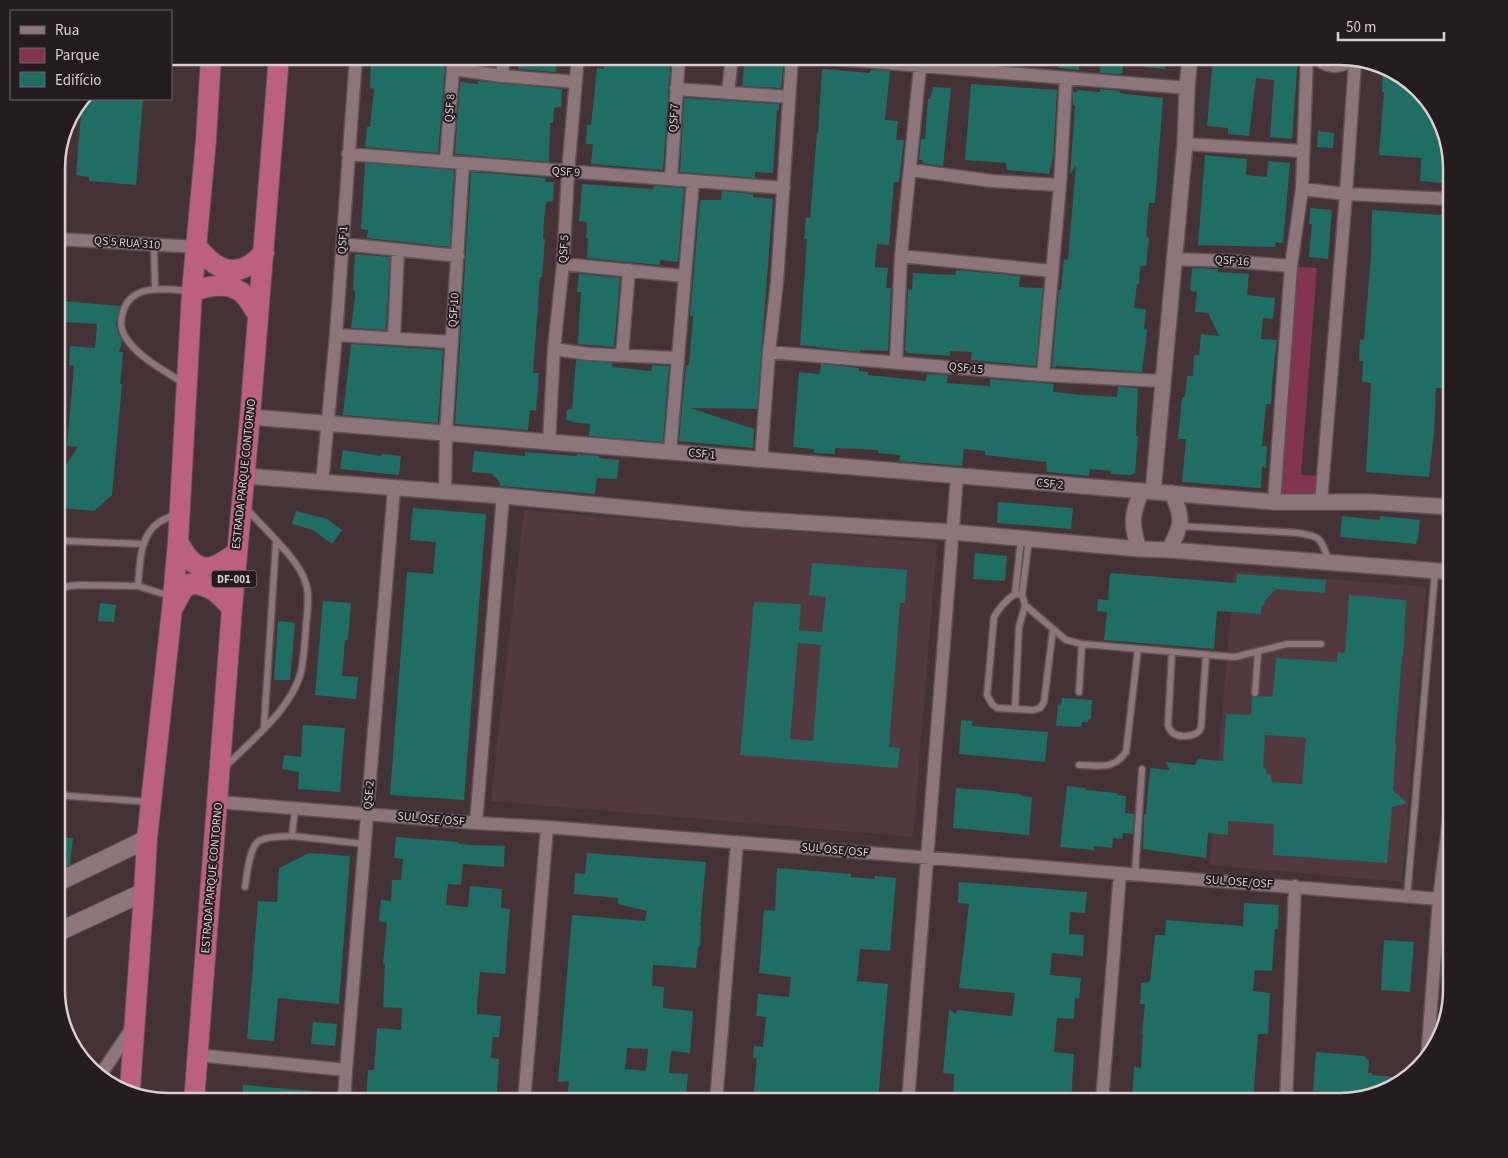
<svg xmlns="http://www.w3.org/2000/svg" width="1508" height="1158" font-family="'Source Sans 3',sans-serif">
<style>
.built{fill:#523940}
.green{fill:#833450}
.building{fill:#206d64;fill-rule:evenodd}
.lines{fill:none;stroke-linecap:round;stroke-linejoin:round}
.service-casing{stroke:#5f5054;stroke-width:9}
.minor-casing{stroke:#5f5054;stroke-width:15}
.tertiary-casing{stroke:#5f5054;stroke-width:18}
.secondary-casing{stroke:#5f5054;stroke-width:20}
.trunk-casing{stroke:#5f5054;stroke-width:22}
.service{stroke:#8c767c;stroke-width:6}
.minor{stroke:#8c767c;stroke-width:12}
.tertiary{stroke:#8c767c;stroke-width:15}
.secondary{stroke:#8c767c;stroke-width:18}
.trunk{stroke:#bb607f;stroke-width:20}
.labels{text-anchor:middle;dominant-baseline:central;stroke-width:4;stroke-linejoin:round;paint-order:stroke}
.shield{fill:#251c1f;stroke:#a4999c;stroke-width:1}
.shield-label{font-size:11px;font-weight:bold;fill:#dbcfd2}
.street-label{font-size:12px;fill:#dbcfd2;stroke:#251c1f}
.rim{fill:none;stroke:#dbcfd2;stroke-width:2.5}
</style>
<rect width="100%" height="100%" fill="#443237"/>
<path class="built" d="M524,510L937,543L913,837L491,801Z
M1234,571L1426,587L1402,882L1210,865Z"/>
<path class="green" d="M1297,267L1317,268L1301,475L1323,476L1321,502H1276Z"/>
<path class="building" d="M371,56H446L438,153L365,147L367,127H370L374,89L370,88Z
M519,56H558L556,72L518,69Z
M605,56H671L663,170L591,164L593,144H586L587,125H591L597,68L604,69Z
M745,56H781V61H784L781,88L742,86Z
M995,56H1016V66L994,64Z
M1059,56H1081L1079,70L1058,68Z
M1101,56H1124L1122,74L1100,73Z
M1144,56H1162V58H1166L1165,69L1144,67Z
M1213,56H1233L1276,60L1277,56H1298L1292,139L1270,137L1274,80L1256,78L1249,136L1228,134V128L1207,126Z
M822,69L870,73V70L890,71L885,120L898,121L896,140H904L899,182H894L889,245L877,244L875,267L888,268L886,288H891L888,351L860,350V352L800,345L807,239H804L806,217L810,218L817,133H818Z
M1383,71L1408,79L1440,119L1452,168V184L1420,181L1421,158L1379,155L1384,92H1382Z
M478,81L562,89L561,107L554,108L553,123H550L549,162L455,154L460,82L478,84Z
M971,84L1057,90L1053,158L1049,174L1007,170L1006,163L965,160Z
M933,87L951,88L943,166L922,163L923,160H919L921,139H925L928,99H930Z
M1100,89L1120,91V93L1126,94L1163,98L1155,203H1149L1146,236L1149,238L1146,266H1140L1139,284H1137L1134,308L1146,309L1144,329L1147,330L1142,372L1056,366V368L1052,367L1059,290H1061L1064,259L1068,260L1076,165L1070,175L1075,106L1073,105V92H1077V90L1100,92Z
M684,98L779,104V110H777L773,173L755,172V178L680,172Z
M85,99H143L136,185L89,181V177L76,175L81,114L82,107H84Z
M1318,131L1334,133L1333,148L1317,147Z
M1205,155L1247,159L1246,175L1267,177L1268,161L1290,163L1283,243L1276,242L1275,247L1198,245Z
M365,163L454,170L450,247L367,238L368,230L361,229Z
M471,172L546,178L545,182H554L553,201L546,202L544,220L543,239H545L542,277H540L533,373H539L536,411L530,410L528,430L455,424Z
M582,184L653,189L654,186L684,188L678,262L660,260V265L587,258L588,238H586L587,222L579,221Z
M722,191L753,194V197L773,199L757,409L690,408L754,429L753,448L679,441L686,365H689L693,316H690L700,200H721Z
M1310,208L1332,210L1328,259L1309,257L1312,224H1309Z
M1372,210L1452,216V344L1450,389L1436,388L1434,433L1429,477L1366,472L1371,383L1362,382L1363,361H1359L1360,339L1364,340L1371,255Z
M355,254L390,257L386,330L351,328L355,297V291L353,289Z
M1192,268L1218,269V272L1249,274L1247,295L1275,298L1273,319L1263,318L1261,339L1277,340L1272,383L1271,404H1266L1262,446H1267L1266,468L1262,467L1261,488L1182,482L1186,439H1178L1182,397H1185L1187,376H1193L1194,355H1199L1201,334L1219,336L1208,313L1195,312L1197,292L1190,291Z
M956,270L1020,276L1019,287L1043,288L1036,366L971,360L972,352L950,351V356L907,353V351H905L908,289L912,290L913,273L955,275Z
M579,274L620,278L614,347L578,344L581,292H577Z
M63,301L120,306L116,323L118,334L122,341L119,352H123L120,384H122L112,495L94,511L63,508L66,465L78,447L67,446L74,366L69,365L70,346L95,348L97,324L62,322Z
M351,344L443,350L438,423L343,415Z
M576,360L613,363L612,367L651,371L652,365L669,366L663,442L589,436L590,424L572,422V421L566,420L567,410L572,409Z
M821,364L859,368V371L868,372V375L926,381L927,374L948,375L947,383L990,386V379L1054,384L1053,392L1084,395L1117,397L1118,387L1138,388L1136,436H1138L1135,473L1131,475L1111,474V471L1090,469L1089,476L1047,472L1046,462L985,455V451L964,449L962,466L899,461L900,455L878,453V450L835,448V454L814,453V449L793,447L799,372L820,374Z
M343,450L381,456L382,454L401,456L399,475L340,469Z
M474,451L525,456V452L577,456V454L599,456V458L619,460L617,479L597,478L595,494L501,486L496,477L493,476V474L472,472Z
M998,502L1073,508L1071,529L997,523Z
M413,508L486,514L464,800L390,795L407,572L433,574L436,542L410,540Z
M296,511L327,519L342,530L332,544L313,530L292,524Z
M1342,516L1380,520V516L1420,520L1418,539H1417L1416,544L1340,537Z
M975,553L1007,556L1005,581L973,579Z
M812,563L907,570L905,603H900L889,747L900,748L898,768L740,755L754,602L801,604L799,630L822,632L826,597L809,595ZM798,643L821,645L813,741L790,739Z
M1110,573L1236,583L1237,574L1326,580L1325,593L1276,589L1265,600L1264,605H1262L1261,614L1217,611L1214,649L1104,640L1107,612L1097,611L1098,599L1108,600Z
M1349,595L1406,600L1404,644L1403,656H1402L1395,744H1396L1393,790L1407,803L1392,807L1387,863L1273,855L1274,824L1228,821V835L1208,833L1206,858L1143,849L1144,814H1146L1150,768L1170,770L1165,762L1195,765L1198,759L1223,761L1226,714L1251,715L1252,697L1257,698L1259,696L1271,697L1272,694L1273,695L1276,658L1337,662L1338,652L1345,653ZM1265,735L1306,738L1302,784L1272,782L1270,774H1266V769L1263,768Z
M323,601L351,603L348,640H345L342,676L358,677L356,699L315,695Z
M100,603L116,605L114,622L98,621Z
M278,621L295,623L290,680H274Z
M1062,698L1092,700L1091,719H1089L1088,722H1082L1081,727L1056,726L1058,704L1061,705Z
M961,720L973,721L972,726L1048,732L1045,762L959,754Z
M303,725L345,728L340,792L298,789L299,772L282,769L284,755L301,757Z
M1067,786L1086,788L1085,790L1117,793V795L1126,796L1125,813L1134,814L1133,834L1123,833L1122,839L1113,838L1112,848L1094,846V850L1060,847Z
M956,788L996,791V792L1021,794V796L1032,797L1029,835L953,828Z
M56,837L73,838L70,865L60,869H56Z
M396,837L459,842V844L471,845L505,846L504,867L463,864L461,885L448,884L446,905L468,907L470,886L502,889L501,908L510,909L505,974L480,972L477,1004V1014L501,1016L499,1037H493L491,1058L499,1059L496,1102H366L368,1070H374L377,1028L401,1030L402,1008L383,1007L385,965L383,964L387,923L379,921L381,900L391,901L392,880H401L403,859L394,858Z
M309,853L350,856L339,1004L278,998L274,1041L247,1039L258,901L277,902L279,868Z
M587,853L706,862L700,926H701L700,947H698L696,968L653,965L652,986L664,987L663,1008L693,1011L690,1053L671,1051L669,1073L688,1074L686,1095L683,1094L682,1102H567L569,1081L558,1082L572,915L645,921L647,911L618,904V898L574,894L575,873L585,874ZM627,1048L648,1049L646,1071L625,1069Z
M777,868L851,874V877L875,879V876L896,878L890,951L860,949L857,981L888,984L879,1090L878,1094H876V1098L836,1094L835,1102H753L757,1058H753L754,1046L763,1047L766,1017L756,1016L758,994L789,997L791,977L759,973L764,910L775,911Z
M959,882L1087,892L1085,913L1070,912L1069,934L1084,935L1083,956L1052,953L1050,975L1081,978L1079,999L1075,998L1074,1019L1057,1018L1054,1052L1074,1054L1071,1102H953L954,1074L943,1073L949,1010L956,1014L957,1010L1012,1016L1015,993L959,988L969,904L958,903Z
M1244,903L1279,905L1278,929H1275L1274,938L1272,971L1255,970L1253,991L1270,993L1268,1034H1258L1253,1102H1132L1134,1067L1141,1068L1143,1034H1142L1145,1004H1140L1141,983L1150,982L1155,935H1165L1166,920L1243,926Z
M1384,940L1414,942L1410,992L1381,990Z
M313,1022L337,1024L335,1046L311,1044Z
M1316,1052L1364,1056L1369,1061L1368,1073H1372V1075L1405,1078L1389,1090L1369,1095L1313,1091Z
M243,1085L336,1093V1102H242Z"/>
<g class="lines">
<g class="service-casing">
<path id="service" d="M62,239L63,135
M154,246L155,289
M183,383C164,370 139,358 126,338C121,331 120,321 123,312C131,283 166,289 189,291
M1180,526L1299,533C1323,537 1320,539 1329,561
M1029,539L1022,595L1025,605L1066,640L1082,644L1235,657L1287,644H1321
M64,541L144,544
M138,586C140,564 139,537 158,523C163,519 170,517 176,514
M56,588L78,585L138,586L170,596
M1015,594L1021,539
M1022,595L1015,594C1005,601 999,608 994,617L987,695L992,704L997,708L1034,710L1040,708L1044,702L1053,629
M1172,652L1168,725C1169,728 1170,731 1173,733C1180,738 1197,737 1201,728L1206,655
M1079,692L1082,644
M1255,693L1258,653
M1015,709L1019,627L1025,605
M264,727L276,542
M1079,765C1100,765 1112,771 1126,752L1138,649
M225,767C251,741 292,708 301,672C304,657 305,641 306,626C307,613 310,596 306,584C300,560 263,528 247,509
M56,795L150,802
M292,836L365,844
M1135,874L1142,769
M245,887C247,876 249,844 261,840C270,836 282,837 292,836L295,809
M1407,897L1435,572"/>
</g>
<g class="minor-casing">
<path id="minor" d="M803,56L1187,88
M1315,56C1323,67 1341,70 1350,59
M453,69L502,76L576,82
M502,76L504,56
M676,89L789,97
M728,93L732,56
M1185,144L1302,151
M348,154L784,188
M446,161L454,56
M911,170L992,181L1060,185
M671,179L679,56
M1302,189L1346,194L1452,199
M57,239L197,247
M343,244L458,256
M901,256L1052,271
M1173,259L1231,261L1291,266
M563,264L684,276
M336,335L452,342
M394,338L398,250
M554,349L589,354L678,358
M769,352L1043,375L1163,381
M622,355L629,270
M896,362L901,256L920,67
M1043,375L1060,185L1066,78
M549,442L554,349L563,264L568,172L578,56
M670,452L693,181
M761,460L769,352L777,282L792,56
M322,483L336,335L356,56
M445,492L446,433L463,163
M1274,502L1291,266L1302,189L1307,56
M1321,502L1346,194L1355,61
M218,802L476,823L547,827L1452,900
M476,823L503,496
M197,1055L346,1070
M1427,1060L1439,899L1452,795
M99,1077L132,1028
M344,1102L346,1070L394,489
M524,1102L547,827
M716,1102L737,842
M908,1102L957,476
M1102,1102L1120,873
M1286,1102L1295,886"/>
</g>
<g class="tertiary-casing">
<path id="tertiary" d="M250,417L1274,502H1371L1452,507
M245,476L503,496L745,519L952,532L1139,549L1169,550L1452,572
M1153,492L1185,144L1187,88L1190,56
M1139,549C1131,525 1131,514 1142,491
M1169,550C1182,524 1184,520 1172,493"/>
</g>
<g class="secondary-casing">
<path id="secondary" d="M56,883L147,839
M56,933L144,892"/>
</g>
<g class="trunk-casing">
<path id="trunk" d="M197,247C210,262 226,278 248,266C254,263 259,257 264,253
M192,291C208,287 226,281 241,292C248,297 253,308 258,315
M178,542C196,574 208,574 236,553
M174,606L182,591L189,584C209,583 219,594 232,608
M130,1089L144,892L147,839L172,609L178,542L192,291L206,140L211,56
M194,1102L232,608L250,417L279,56"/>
</g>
<use href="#service" class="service"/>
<use href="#minor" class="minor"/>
<use href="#tertiary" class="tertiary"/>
<use href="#secondary" class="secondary"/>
<use href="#trunk" class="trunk"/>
</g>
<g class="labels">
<rect class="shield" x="211.5" y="570.5" width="45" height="17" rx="4"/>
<g class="shield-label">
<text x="234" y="579">DF-001</text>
</g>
<g class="street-label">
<text transform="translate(450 108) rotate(-86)">QSF 8</text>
<text transform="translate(674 118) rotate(-87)">QSF 7</text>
<text transform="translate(566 172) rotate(4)">QSF 9</text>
<text transform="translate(343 240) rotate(-86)">QSF 1</text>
<text transform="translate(127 243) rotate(4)">QS 5 RUA 310</text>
<text transform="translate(564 249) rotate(-86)">QSF 5</text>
<text transform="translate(1232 261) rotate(4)">QSF 16</text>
<text transform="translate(454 310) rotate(-86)">QSF 10</text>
<text transform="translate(966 368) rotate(5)">QSF 15</text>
<text transform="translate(702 454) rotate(5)">CSF 1</text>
<text transform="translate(244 474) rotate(-84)">ESTRADA PARQUE CONTORNO</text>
<text transform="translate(1050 484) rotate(5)">CSF 2</text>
<text transform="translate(369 795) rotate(-85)">QSE 2</text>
<text transform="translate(431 819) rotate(5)">SUL OSE/OSF</text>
<text transform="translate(835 850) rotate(5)">SUL OSE/OSF</text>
<text transform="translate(212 878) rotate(-85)">ESTRADA PARQUE CONTORNO</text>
<text transform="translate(1239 882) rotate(4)">SUL OSE/OSF</text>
</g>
</g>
<path d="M0 0H1508V1158H0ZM168 65H1340A103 103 0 0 1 1443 168V990A103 103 0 0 1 1340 1093H168A103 103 0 0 1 65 990V168A103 103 0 0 1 168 65Z" fill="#251c1f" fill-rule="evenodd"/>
<path class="rim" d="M168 65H1340A103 103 0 0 1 1443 168V990A103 103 0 0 1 1340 1093H168A103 103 0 0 1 65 990V168A103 103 0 0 1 168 65Z"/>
<rect x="10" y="10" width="162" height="90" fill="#251c1f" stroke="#6e6467"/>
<rect x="20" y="26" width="25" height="8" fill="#8c767c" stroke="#6e6467"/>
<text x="55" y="35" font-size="15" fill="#dbcfd2">Rua</text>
<rect x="20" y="48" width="25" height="15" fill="#833450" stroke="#6e6467"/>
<text x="55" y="60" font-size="15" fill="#dbcfd2">Parque</text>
<rect x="20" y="72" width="25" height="15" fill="#206d64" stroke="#6e6467"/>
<text x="55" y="85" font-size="15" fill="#dbcfd2">Edifício</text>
<path d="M1338 32v8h106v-8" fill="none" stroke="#dbcfd2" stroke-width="2.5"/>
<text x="1346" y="32" font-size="15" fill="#dbcfd2" stroke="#251c1f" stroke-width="4" paint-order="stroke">50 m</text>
</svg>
